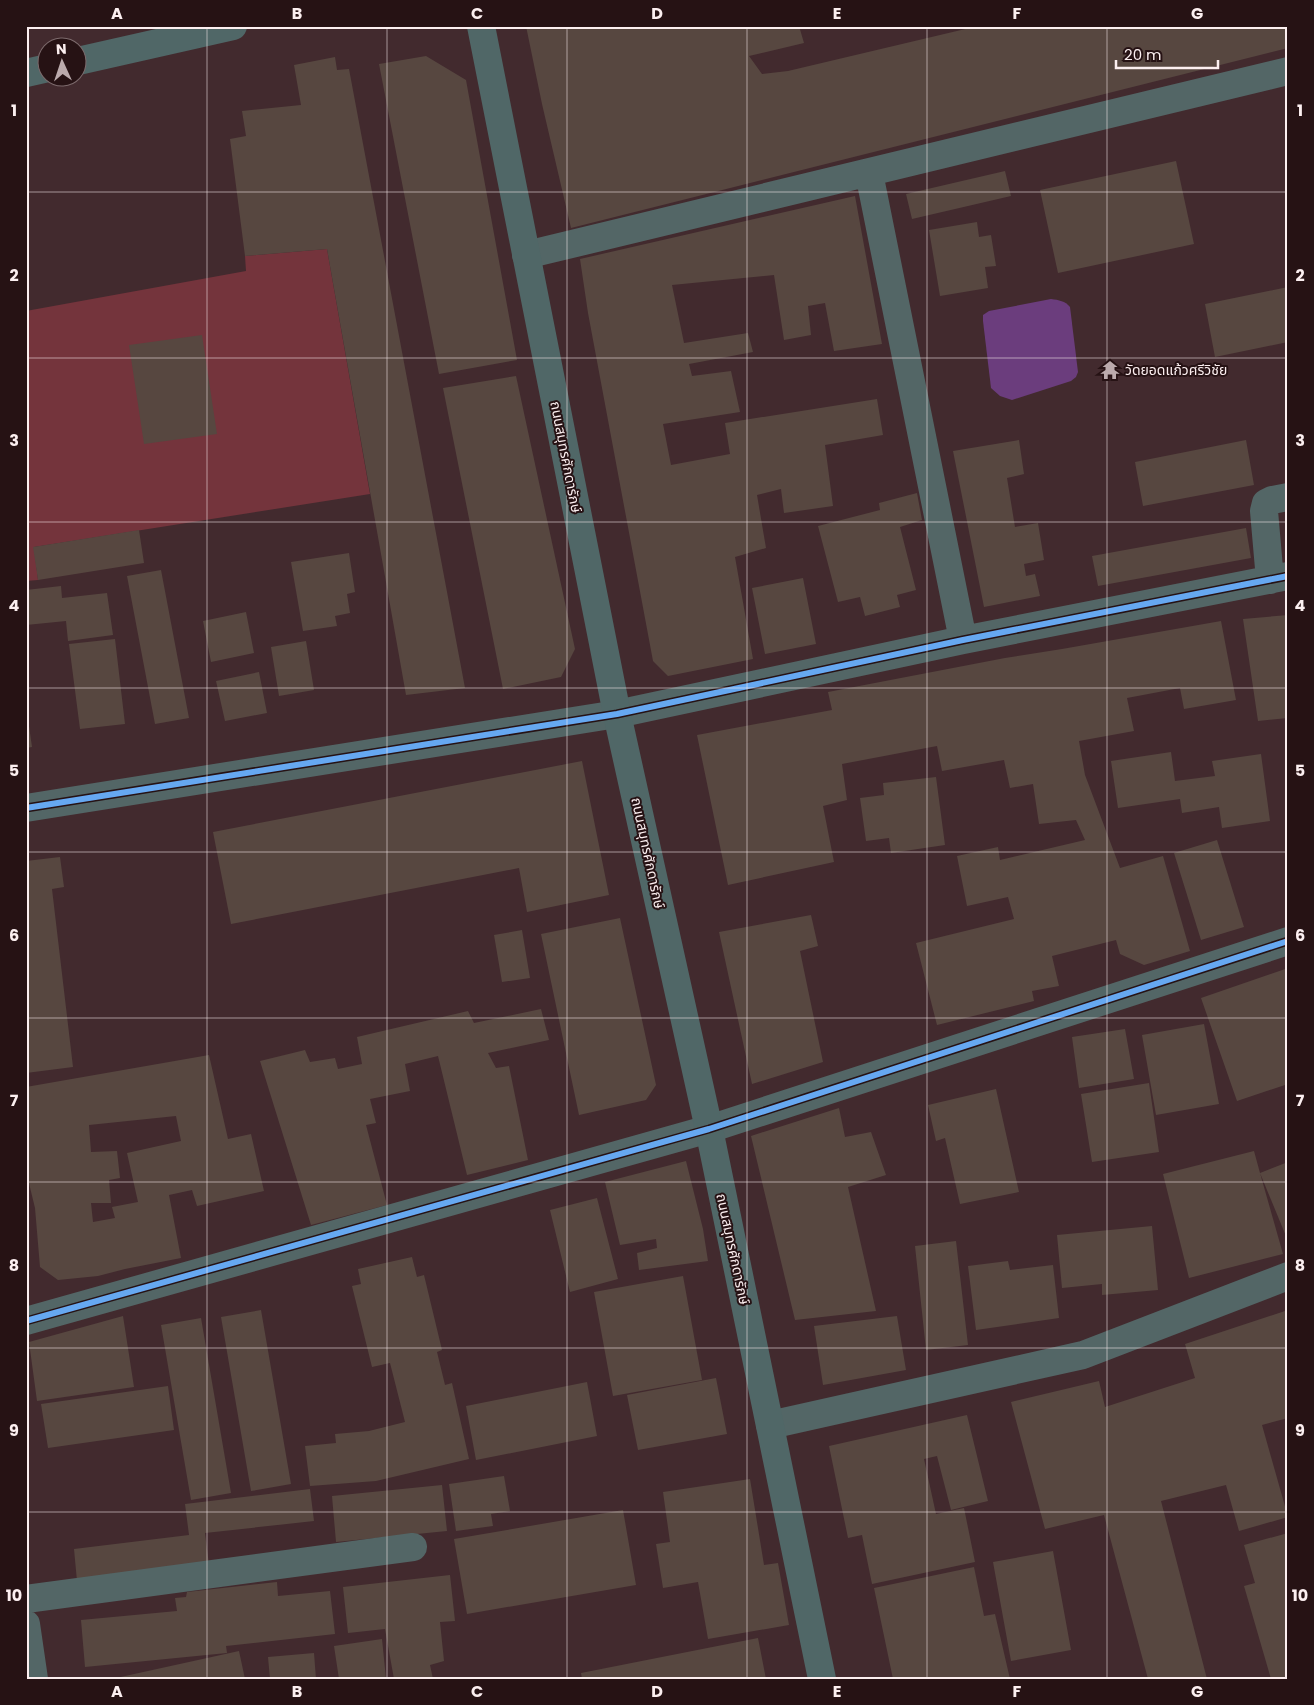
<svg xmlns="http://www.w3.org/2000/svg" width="1314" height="1705" font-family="Poppins,'Noto Sans Thai',sans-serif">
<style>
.green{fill:#74343c}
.water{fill:#6b3d7d}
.building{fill:#574740;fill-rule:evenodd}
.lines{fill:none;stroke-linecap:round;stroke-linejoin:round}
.minor{stroke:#536666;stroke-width:28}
.major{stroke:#506767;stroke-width:28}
.cycleway-casing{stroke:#261214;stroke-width:9}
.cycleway{stroke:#66a8f1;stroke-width:6}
.grid{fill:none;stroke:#fceff0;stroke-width:1;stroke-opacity:0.55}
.labels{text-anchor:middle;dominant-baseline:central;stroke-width:4;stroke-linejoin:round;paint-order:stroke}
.poi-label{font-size:14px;fill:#fceff0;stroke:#261214;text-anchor:start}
.street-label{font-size:14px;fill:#fceff0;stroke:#261214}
.neatline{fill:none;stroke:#fceff0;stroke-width:2}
.grid-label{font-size:16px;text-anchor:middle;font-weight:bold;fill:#fceff0}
</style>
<rect width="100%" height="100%" fill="#422a2e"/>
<path class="green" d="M327,249L370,494L34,547L38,580L26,581V311L246,271L245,256Z"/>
<path class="water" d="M1051,299C1059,300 1065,301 1070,307L1078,372L1076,377L1071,381L1012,400L1000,396L991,388L983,321V315L989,311Z"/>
<path class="building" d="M526,26H799L804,43L749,56L762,74L788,71L978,26H1288V48L571,228L542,104Z
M426,56L466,80L517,360L439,374L379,64Z
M335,57L337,70L349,69L465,688L406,695L327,249L245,256L230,139L246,136L242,111L301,105L294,65Z
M1176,161L1194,244L1058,273L1040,190Z
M1005,171L1011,196L912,219L906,194Z
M855,196L882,344L834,351L825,303L808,306L811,335L784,340L774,275L672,285L684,343L748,333L753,352L689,364L692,376L731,371L740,412L663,424L671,465L730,454L725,423L877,399L883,435L825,445L833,506L784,513L781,489L757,495L766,548L735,557L753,659L668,676L653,661L588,313L580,259Z
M977,222L979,237L991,235L996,266L985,267L988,288L940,296L929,230Z
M1288,287V342L1215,357L1205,304Z
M202,335L217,434L144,444L129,345Z
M516,376L575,649L561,677L503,689L443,388Z
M1019,440L1024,474L1007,478L1015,527L1038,523L1044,560L1024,564L1026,576L1035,574L1040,596L984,607L953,451Z
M1246,440L1254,485L1143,506L1135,462Z
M917,493L922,520L900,527L916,590L897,595L900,607L865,616L860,597L838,602L818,526L880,510L879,503Z
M1246,528L1251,558L1098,586L1092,556Z
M139,530L144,563L38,580L33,547Z
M349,553L355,592L347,594L350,613L335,616L337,626L303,631L291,562Z
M161,570L189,718L155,724L127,576Z
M803,578L816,644L765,654L752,588Z
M61,586L62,598L107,593L113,635L68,641L66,621L26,625V590Z
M246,612L254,653L211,662L203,621Z
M1288,615V718L1258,721L1243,619Z
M1221,621L1236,700L1184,709L1180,688L1127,698L1134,731L1079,741L1085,775L1120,868L1163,856L1190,951L1144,965L1120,954L1116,940L1052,956L1059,986L1032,991L1034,1001L937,1025L916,943L1014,919L1008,897L967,906L957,856L998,847L1000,860L1085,840L1076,820L1039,824L1033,784L1010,788L1004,760L942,771L937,746L842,764L847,800L823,806L834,862L728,885L697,735L832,710L828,692L1005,658L1062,649Z
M115,639L125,724L80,729L69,644Z
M306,641L314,690L279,696L271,647Z
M259,672L267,713L225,721L216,681Z
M26,712H27L32,747L26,748Z
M1171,752L1175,781L1215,776L1212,761L1261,754L1270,821L1222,828L1219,807L1182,813L1180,799L1118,808L1111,761Z
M582,761L609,895L527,912L519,868L231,924L213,832Z
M936,777L945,845L891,853L889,838L866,841L860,798L884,795L883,783Z
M1217,840L1244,927L1201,940L1174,853Z
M60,857L64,887L52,889L73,1067L26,1073V861Z
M811,915L818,946L800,951L823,1062L752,1084L719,932Z
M620,918L656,1085L646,1100L579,1115L541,934Z
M522,930L530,978L502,982L494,935Z
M1288,968V1084L1237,1101L1201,998Z
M541,1009L549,1040L488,1053L496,1068L509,1066L528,1160L467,1175L438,1056L405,1064L410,1091L370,1099L376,1123L366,1125L387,1205L311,1225L260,1061L305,1050L310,1062L335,1058L338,1069L362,1064L357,1037L468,1011L474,1023Z
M1204,1024L1219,1104L1156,1115L1142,1035Z
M1125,1029L1134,1079L1079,1088L1072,1037Z
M209,1055L228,1139L251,1134L264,1191L197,1206L192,1190L169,1195L181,1258L125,1269L98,1276L58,1280L40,1267L35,1208L26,1171V1087ZM176,1116L181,1141L127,1153L138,1202L112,1207L115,1218L93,1222L91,1203H111L109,1180L120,1178L117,1151L91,1152L89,1125Z
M1149,1083L1159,1152L1092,1162L1081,1094Z
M996,1089L1019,1192L960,1204L945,1138L936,1141L928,1105Z
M839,1108L845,1137L871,1132L886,1175L848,1187L876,1311L795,1320L751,1136Z
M1254,1151L1260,1173L1288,1162V1241L1260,1173L1283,1254L1189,1278L1163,1174Z
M686,1161L703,1229L708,1261L639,1270L637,1253L657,1248L656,1239L620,1245L605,1182Z
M597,1198L618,1279L570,1292L550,1210Z
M1152,1226L1158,1290L1102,1295V1284L1062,1288L1057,1235Z
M956,1241L968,1345L926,1350L915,1246Z
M412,1257L417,1277L424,1275L442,1350L437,1352L445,1385L452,1383L469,1459L376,1481L310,1486L305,1446L336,1443L335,1434L369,1431L405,1422L390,1363L372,1367L352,1286L361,1284L358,1269Z
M1008,1261L1010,1270L1053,1265L1059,1318L976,1330L968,1266Z
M683,1276L702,1380L613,1396L594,1292Z
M261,1310L291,1484L251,1491L221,1317Z
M1288,1310V1418L1262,1425L1288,1517L1239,1531L1226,1485L1161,1501L1207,1679H1148L1104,1515L1045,1529L1011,1402L1099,1381L1105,1407L1195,1378L1185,1344Z
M123,1316L134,1387L37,1401L29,1342Z
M897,1316L906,1370L823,1385L814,1326Z
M201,1318L231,1493L191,1500L161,1325Z
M716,1378L727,1434L638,1450L627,1395Z
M587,1382L597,1436L476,1460L466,1406Z
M168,1386L174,1430L48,1448L41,1404Z
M967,1415L988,1501L951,1510L937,1456L924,1459L936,1514L964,1508L975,1562L872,1584L862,1535L848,1538L829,1446Z
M504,1476L510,1511L491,1514L493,1526L456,1531L449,1484Z
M750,1479L764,1565L778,1563L789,1625L708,1639L698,1582L663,1588L656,1544L670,1542L663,1492Z
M442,1485L447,1531L336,1542L332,1496Z
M310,1489L314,1521L205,1533L209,1565L77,1581L74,1549L189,1535L185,1504Z
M623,1510L636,1585L467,1614L454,1539Z
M1288,1533V1679H1271L1244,1586L1255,1583L1244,1545Z
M1053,1551L1071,1650L1011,1661L993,1562Z
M974,1567L984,1616L995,1614L1010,1679H893L874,1588Z
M450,1575L455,1621L440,1622L444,1661L430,1665L433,1679H394L385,1629L348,1633L343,1587Z
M277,1582L278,1596L330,1591L335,1634L226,1646L227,1653L85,1667L81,1620L177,1611L175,1598L186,1597L187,1592Z
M758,1638L766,1679H582L581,1673Z
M382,1639L386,1679H339L334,1646Z
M239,1651L245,1679H116V1678Z
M314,1653L316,1679H270L268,1657Z"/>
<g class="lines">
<path class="minor" d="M869,173L963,640
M526,255L1288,71
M1270,580L1264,511L1266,503L1272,500L1288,497
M26,808L617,714L963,640L1288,576
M26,1321L709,1129L1288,941
M770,1425L1083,1355L1288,1276
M26,1599L413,1547
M26,1624L34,1679"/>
<path class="major" d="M481,26L617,714L709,1129L822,1679
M78,61L233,26
M26,73L48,68"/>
<g class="cycleway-casing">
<path id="cycleway" d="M26,808L617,714L963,640L1288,576
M26,1321L709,1129L1288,941"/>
</g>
<use href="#cycleway" class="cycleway"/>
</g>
<path class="grid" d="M207,26V1679M387,26V1679M567,26V1679M747,26V1679M927,26V1679M1107,26V1679M26,192H1288M26,358H1288M26,522H1288M26,688H1288M26,852H1288M26,1018H1288M26,1182H1288M26,1348H1288M26,1512H1288"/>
<defs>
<g id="temple-bare" transform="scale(1.5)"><path d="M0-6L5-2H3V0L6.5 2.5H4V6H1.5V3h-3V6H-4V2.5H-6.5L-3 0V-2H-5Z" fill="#bbaaac" stroke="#261214" stroke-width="2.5" paint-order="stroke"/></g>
</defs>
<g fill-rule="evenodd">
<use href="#temple-bare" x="1110" y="370"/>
</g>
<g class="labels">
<g class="poi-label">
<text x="1125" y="370">วัดยอดแก้วศรีวิชัย</text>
</g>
<g class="street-label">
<text transform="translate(566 457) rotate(79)">ถนนสมุทรศักดารักษ์</text>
<text transform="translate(648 853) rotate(78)">ถนนสมุทรศักดารักษ์</text>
<text transform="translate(733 1249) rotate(78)">ถนนสมุทรศักดารักษ์</text>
</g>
</g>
<rect width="1314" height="1705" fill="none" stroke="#261214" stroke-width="55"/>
<g transform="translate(62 62) rotate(357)"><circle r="24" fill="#261214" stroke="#7c6a6c"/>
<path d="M0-4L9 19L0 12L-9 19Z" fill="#bbaaac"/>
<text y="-8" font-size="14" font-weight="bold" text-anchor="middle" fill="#fceff0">N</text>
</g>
<path d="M1116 60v8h102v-8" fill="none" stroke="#fceff0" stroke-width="2.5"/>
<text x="1124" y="60" font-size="15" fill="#fceff0" stroke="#261214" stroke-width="4" paint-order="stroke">20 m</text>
<rect x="28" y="28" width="1258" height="1650" class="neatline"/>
<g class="grid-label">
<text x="117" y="19">A</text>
<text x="297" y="19">B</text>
<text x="477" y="19">C</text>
<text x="657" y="19">D</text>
<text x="837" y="19">E</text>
<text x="1017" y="19">F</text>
<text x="1197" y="19">G</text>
<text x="14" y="116">1</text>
<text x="1300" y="116">1</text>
<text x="14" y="281">2</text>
<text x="1300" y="281">2</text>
<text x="14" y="446">3</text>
<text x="1300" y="446">3</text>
<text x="14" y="611">4</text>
<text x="1300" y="611">4</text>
<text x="14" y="776">5</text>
<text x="1300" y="776">5</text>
<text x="14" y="941">6</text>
<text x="1300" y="941">6</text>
<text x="14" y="1106">7</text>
<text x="1300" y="1106">7</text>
<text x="14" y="1271">8</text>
<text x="1300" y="1271">8</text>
<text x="14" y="1436">9</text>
<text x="1300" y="1436">9</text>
<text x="14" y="1601">10</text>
<text x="1300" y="1601">10</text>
<text x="117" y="1697">A</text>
<text x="297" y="1697">B</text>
<text x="477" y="1697">C</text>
<text x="657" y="1697">D</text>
<text x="837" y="1697">E</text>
<text x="1017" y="1697">F</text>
<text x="1197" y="1697">G</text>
</g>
</svg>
